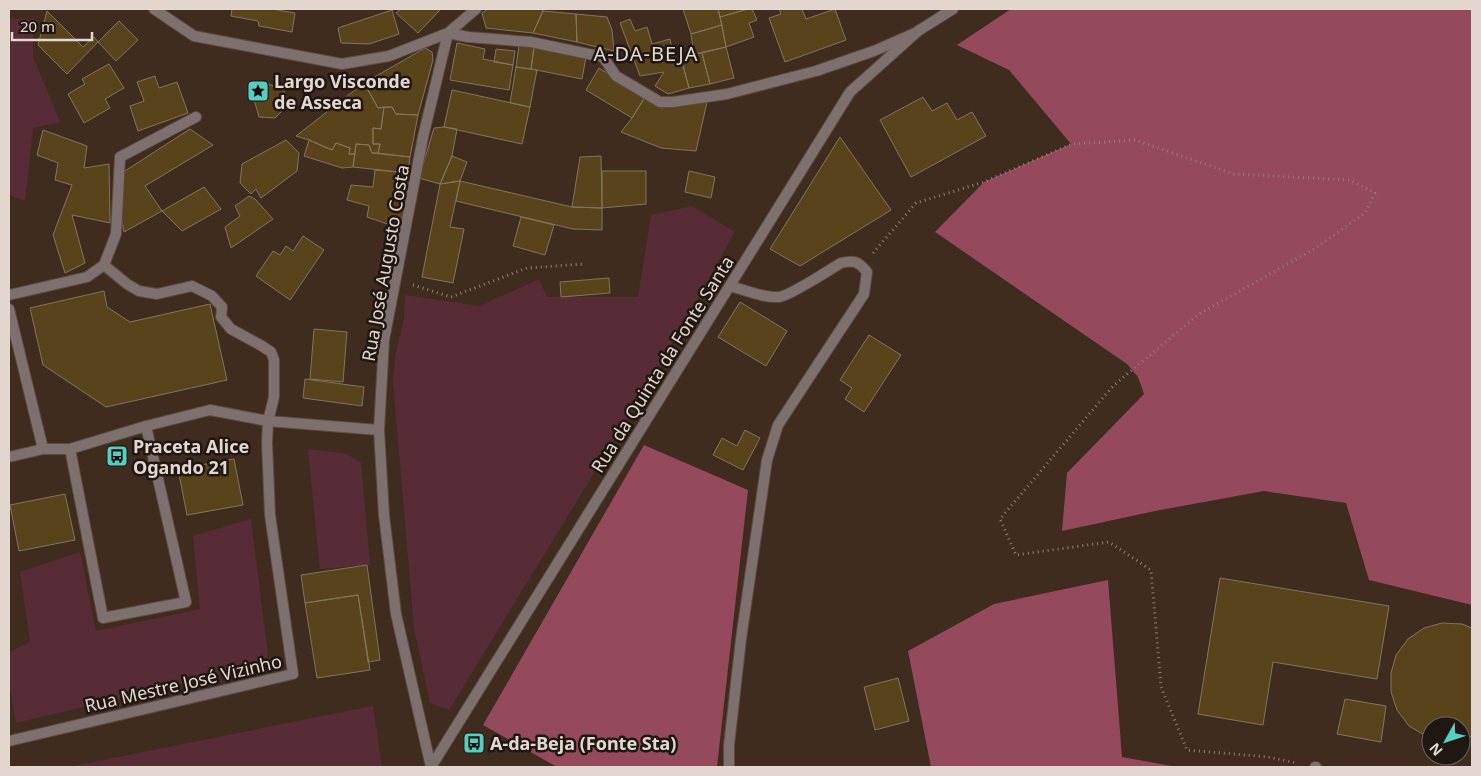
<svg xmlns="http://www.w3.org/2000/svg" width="1481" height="776" font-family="'Noto Sans',sans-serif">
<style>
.green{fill:#582c37}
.forest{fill:#95495d}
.building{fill:#58431b;stroke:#82755f}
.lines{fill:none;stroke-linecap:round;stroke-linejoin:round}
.service-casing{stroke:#5d4b3f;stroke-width:12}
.minor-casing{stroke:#5d4b3f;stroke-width:12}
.tertiary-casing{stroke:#5d4b3f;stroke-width:12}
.path{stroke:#8f7f74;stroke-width:3;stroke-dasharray:1 4;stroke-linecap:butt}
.service{stroke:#7d706e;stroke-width:10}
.minor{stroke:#7d706e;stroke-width:10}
.tertiary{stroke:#7d706e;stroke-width:10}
.labels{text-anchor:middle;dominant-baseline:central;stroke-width:5;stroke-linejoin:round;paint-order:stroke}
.poi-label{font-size:18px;font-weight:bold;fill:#e4d7cf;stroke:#1f1711;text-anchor:start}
.street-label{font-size:18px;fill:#e4d7cf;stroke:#1f1711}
.quarter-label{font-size:20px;letter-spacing:1px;fill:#e4d7cf;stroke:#1f1711}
</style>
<rect width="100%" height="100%" fill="#3f2c1f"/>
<path class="green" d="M9,18L33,20V57L60,122L33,128L25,201L9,195Z
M692,206L735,232L657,370L449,710L430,703L414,628L393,382L395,357L404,319L405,295L480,306L539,279L547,297H638L651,215Z
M308,449L347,454L361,463L370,565L320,569Z
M251,519L269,663L16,723L9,681V652L30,642L20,572L80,552L96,631L200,609L193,536Z
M373,706L382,767H68Z"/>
<path class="forest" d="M1011,9H1472V605L1369,580L1346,503L1264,491L1155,511L1062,531L1067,473L1144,394L1138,377L1127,364L935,232L984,182L1071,144L1009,70L957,45Z
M644,445L748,490L717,767H557L483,725Z
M1108,580L1122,757L1177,767H931L908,651L994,604Z"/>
<path class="building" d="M232,9H272L295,13L292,32L259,26L258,21L231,16Z
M401,9H441L418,33L396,13Z
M488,9H541L543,11L533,33L486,28L482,13Z
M683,9H718L722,25L691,34Z
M718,9H748L720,17Z
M748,9H752L757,20L749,23L754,37L726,47L720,17Z
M779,9H802L806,19L835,9L846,40L785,62L769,18L781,14Z
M392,10L399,34L369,44L341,43L338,28Z
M47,11L83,47L94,37L98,42L67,74L38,45Z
M543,11L576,14L577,42L533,33Z
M576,14L607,17L612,30L614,51L577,42Z
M630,19L635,31L647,27L652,44L670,39L675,65L682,62L689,88L668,94L655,86L664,72L640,76L620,23Z
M119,21L138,40L116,61L98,42Z
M722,25L726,47L694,54L691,34Z
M457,43L485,49L483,59L513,65L509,90L450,80Z
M519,45L534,47L531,69L516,67Z
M534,47L586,57L582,79L531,69Z
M726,47L734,78L710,84L702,53Z
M425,48L432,52L433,60L418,115L396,114L392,107L378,108L364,83Z
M496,49L515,51L513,65L494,62Z
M702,53L710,84L689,88L682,62L694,54Z
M109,64L124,88L105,99L110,108L84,123L68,94L85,84L82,79Z
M516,67L537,70L530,107L510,103Z
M599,68L645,97L632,118L586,90Z
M155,76L159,88L177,82L188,113L138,131L130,106L144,101L137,82Z
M364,83L378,108L384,107L381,129L373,128V144H380L378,153H372L369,145L356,144L355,154H349L350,148L336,143L332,150L309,140L296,136Z
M269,84L284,91L289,104L275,118L259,117L254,99Z
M452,90L530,107L522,144L444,127Z
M645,97L661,108L707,102L696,151L661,148L621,132L632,118Z
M923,97L932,111L947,103L957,120L972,112L986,136L911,177L880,120Z
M384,107H392L396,114L418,115L410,157L378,153L380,144H373V128L381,129Z
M444,127L457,129L452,156L440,184L419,178L434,128Z
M190,129L213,145L145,186L162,211L124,232L114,178Z
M43,130L87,146L84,168L109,164L110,223L72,215L85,263L65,273L53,235L72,185L55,180L58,163L37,155Z
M840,137L891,210L800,266L770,249Z
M286,140L299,153L297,171L261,198L256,189L251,194L240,183L242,164Z
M309,140L332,150L336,143L350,148L349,154H355L353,167L342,168L304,156Z
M356,144L369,145L372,153L410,157L408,173L353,167Z
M452,156L467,162L460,181L440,184Z
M601,156L602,208L572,207L580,157Z
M375,170L408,173L404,214L396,227L367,217L369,206L347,200L351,185L373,187Z
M602,171H646V204L602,208Z
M689,171L715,177L711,198L685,192Z
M460,181L450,227L464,229L453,283L422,277L440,184Z
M460,181L572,207L602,208V230L573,229L456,201Z
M204,187L221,209L182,231L162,211Z
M249,196L255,199L273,219L231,248L225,227L240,216L235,206Z
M521,217L554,225L545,255L513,246Z
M303,236L324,250L290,300L256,276L273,251L280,255L286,246L293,251Z
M609,278L610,293L561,297L560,282Z
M104,291L107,307L130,322L210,304L227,380L106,407L43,365L30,308Z
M740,302L787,331L766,366L718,337Z
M314,329L347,332L343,382L310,379Z
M869,335L901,355L864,412L845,399L852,388L840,380Z
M305,379L364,387L362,406L303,398Z
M745,430L760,438L743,470L713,455L722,438L737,446Z
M234,459L243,505L187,515L178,469Z
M65,494L75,540L19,551L10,505Z
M367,565L380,660L368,662L358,595L305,603L301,575Z
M1220,578L1389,606L1377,679L1273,662L1263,725L1198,714Z
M358,595L370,670L317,678L305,603Z
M1442,623L1462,624L1472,628V736L1465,739H1461V726H1431V738L1426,736L1409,726L1397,710L1391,692V673L1396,655L1408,639L1424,628Z
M898,678L909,721L875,730L864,687Z
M1345,699L1386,706L1381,742L1337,734Z"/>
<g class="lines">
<g class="service-casing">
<path id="service" d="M729,767V745L741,639L767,460L778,425L864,294L867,272C858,261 854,260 841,263C829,270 790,296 779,297C763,298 745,290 730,286"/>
</g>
<g class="minor-casing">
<path id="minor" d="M154,9L194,36L342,64L389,56L448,33L476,9
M448,33L468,37L531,42L603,57L616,76L660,102H673L727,94L816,71L874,51L915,33
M9,295L87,277L104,265L116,234L120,157L196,117
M9,309L43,449
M70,449L103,618L186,602L146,426
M9,457L43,449H70L146,426L210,410L268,421L379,430
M9,741L293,674L270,515L267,443L268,421L274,397V360L271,352L262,346L231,329L221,317L222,307L212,296L192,286L157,294L139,291L127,284L104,265
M431,767L396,614L384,515L379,430L384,340L423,137L448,33
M1315,767H1316"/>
</g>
<g class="tertiary-casing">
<path id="tertiary" d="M431,767L850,92L918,31L953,9"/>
</g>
<path class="path" d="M873,253L916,203L984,182L1072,144L1135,140L1234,174L1350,180L1375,193L1365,213L1314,249L1199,314L1113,386L1000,519L1016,555L1109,542L1151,570L1161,687L1187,750L1268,757L1297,763
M413,285L451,297L527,268L584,264"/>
<use href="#service" class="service"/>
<use href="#minor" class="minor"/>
<use href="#tertiary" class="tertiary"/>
</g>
<defs>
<g id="sight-square" transform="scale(1.125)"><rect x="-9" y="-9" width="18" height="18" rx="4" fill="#58cec0" stroke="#1f1711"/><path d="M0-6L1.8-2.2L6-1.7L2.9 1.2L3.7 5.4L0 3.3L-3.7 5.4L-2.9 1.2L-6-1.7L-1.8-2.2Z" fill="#111"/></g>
<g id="bus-square" transform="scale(1.125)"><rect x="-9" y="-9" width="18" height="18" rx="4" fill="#58cec0" stroke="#1f1711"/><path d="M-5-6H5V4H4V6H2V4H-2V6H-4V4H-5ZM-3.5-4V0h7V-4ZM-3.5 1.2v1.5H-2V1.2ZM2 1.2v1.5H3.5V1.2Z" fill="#111"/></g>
</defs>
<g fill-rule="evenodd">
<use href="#sight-square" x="258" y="91"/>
<use href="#bus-square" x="117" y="456"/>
<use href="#bus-square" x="474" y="743"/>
</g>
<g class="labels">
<g class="poi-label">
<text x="274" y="81">Largo Visconde<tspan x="274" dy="21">de Asseca</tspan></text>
<text x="133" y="446">Praceta Alice<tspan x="133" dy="21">Ogando 21</tspan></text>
<text x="490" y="743">A-da-Beja (Fonte Sta)</text>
</g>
<g class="street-label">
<text transform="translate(385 263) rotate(-80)">Rua José Augusto Costa</text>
<text transform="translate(662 364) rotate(-58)">Rua da Quinta da Fonte Santa</text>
<text transform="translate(183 683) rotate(-13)">Rua Mestre José Vizinho</text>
</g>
<g class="quarter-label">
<text x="646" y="53">A-DA-BEJA</text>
</g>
</g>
<rect width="1481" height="776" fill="none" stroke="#e4d7cf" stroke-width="20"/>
<g transform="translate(1446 741) rotate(230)"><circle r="24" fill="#1f1711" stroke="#6e645d"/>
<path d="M0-4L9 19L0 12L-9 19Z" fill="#58cec0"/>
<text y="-8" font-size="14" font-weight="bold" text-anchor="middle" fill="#e4d7cf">N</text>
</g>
<path d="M12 32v8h80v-8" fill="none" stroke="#e4d7cf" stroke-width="2.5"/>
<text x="20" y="32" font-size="15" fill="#e4d7cf" stroke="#1f1711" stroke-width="4" paint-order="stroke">20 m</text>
</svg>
